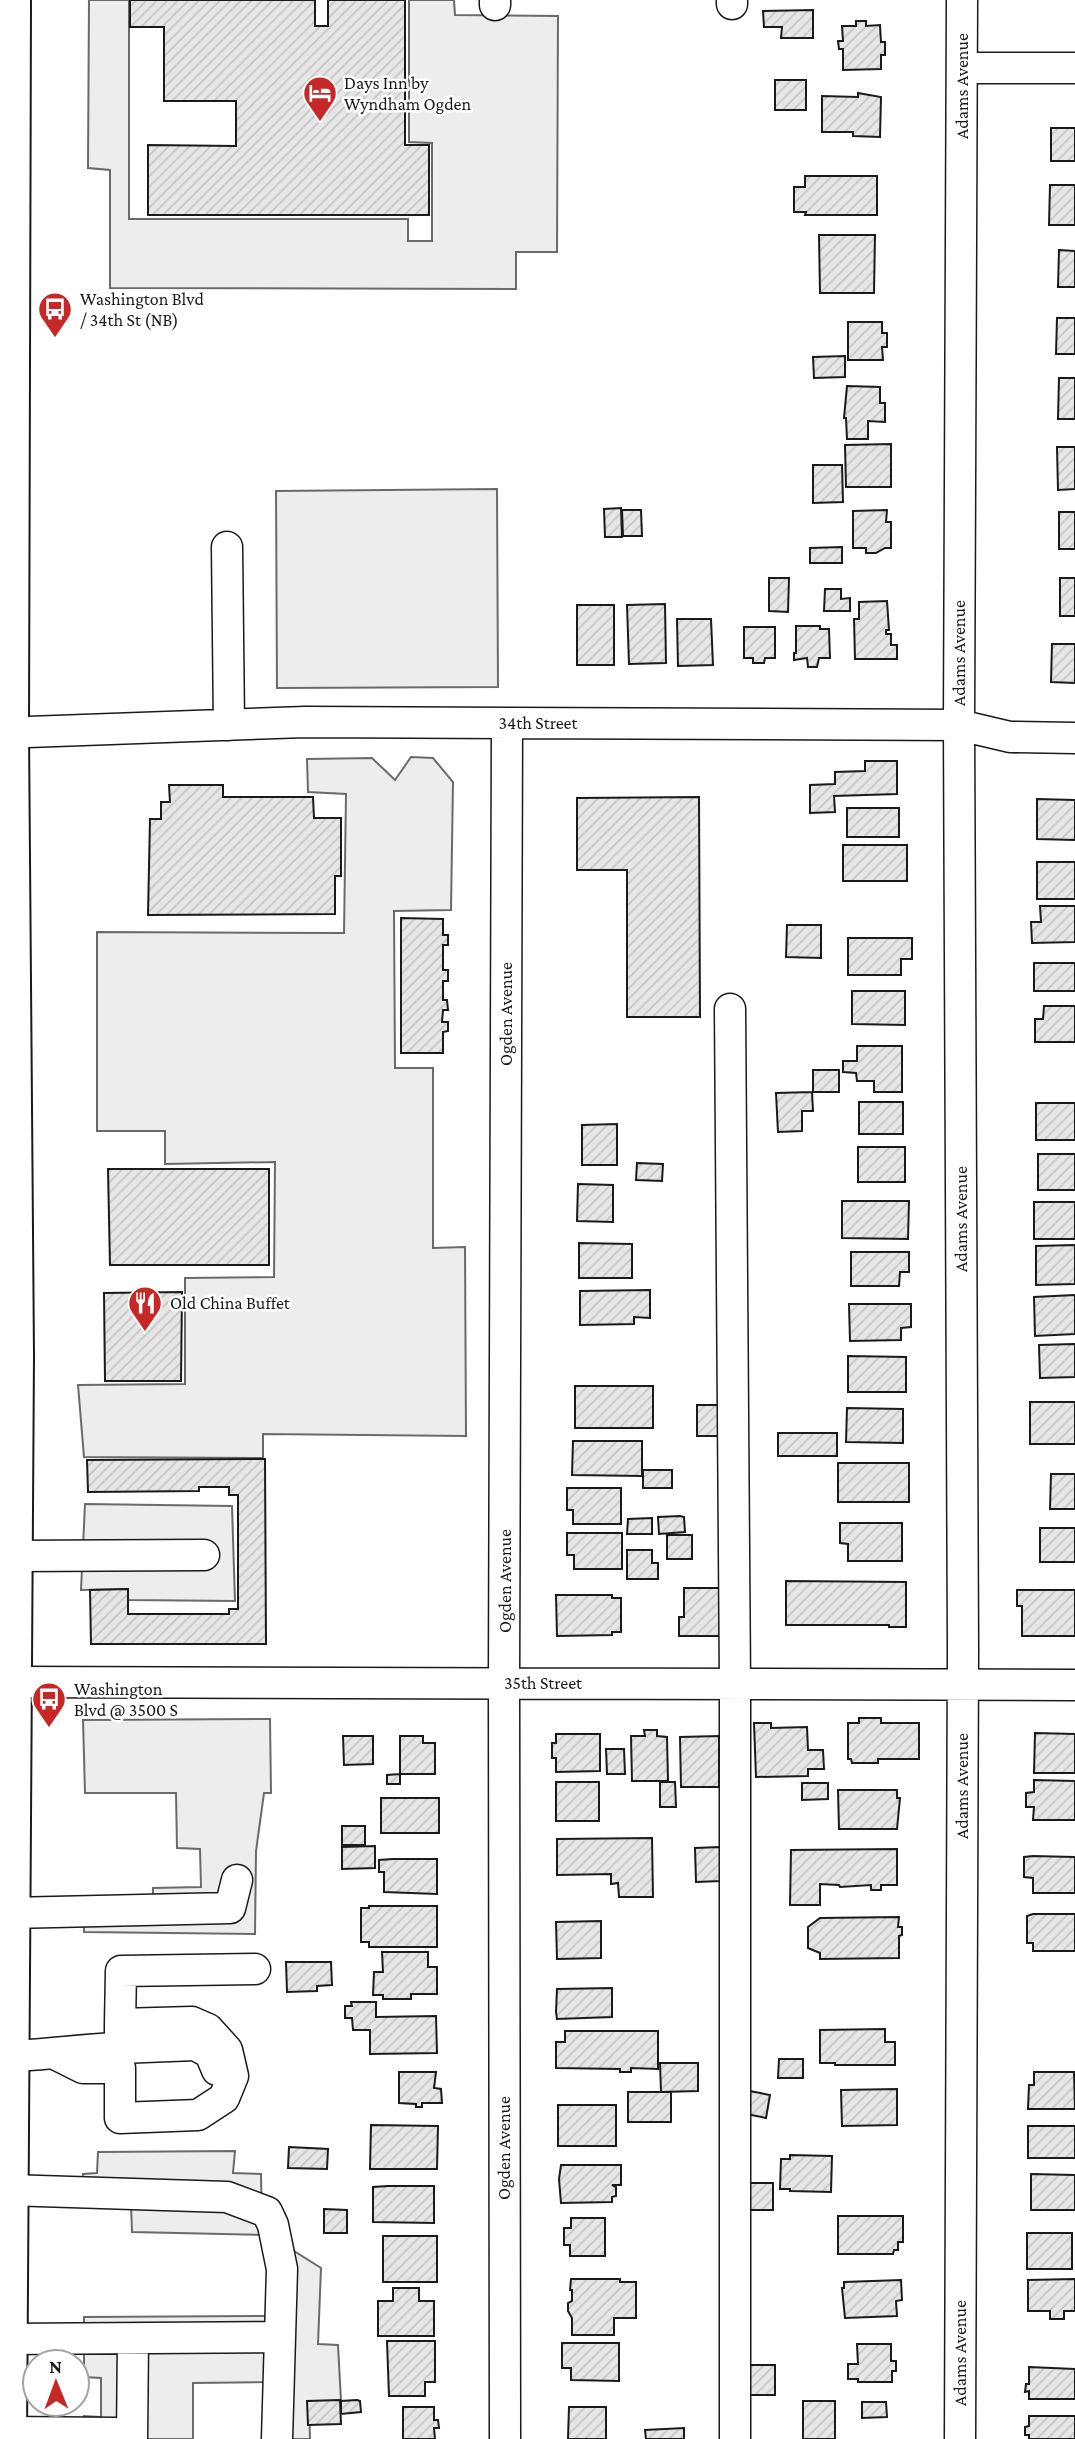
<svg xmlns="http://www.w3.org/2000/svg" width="1075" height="2439" font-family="'Crimson Pro',serif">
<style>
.parking{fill:#ededed;stroke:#6a6a6a;stroke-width:2}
.building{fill:url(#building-hatch);stroke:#1a1a1a;stroke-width:2}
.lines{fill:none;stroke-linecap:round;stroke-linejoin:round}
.minor-casing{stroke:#1a1a1a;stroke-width:33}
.major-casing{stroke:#1a1a1a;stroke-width:42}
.minor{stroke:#fff;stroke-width:30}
.major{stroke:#fff;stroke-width:38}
.labels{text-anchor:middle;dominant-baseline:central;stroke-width:5;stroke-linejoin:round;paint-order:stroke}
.poi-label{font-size:18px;fill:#1a1a1a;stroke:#fff;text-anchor:start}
.street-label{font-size:18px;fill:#1a1a1a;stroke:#fff}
</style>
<defs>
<pattern id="building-hatch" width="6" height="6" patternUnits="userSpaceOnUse" patternTransform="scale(1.75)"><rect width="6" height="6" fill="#e6e6e6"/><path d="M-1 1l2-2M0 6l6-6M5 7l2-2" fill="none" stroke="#c5c5c5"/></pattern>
</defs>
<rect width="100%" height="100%" fill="#fff"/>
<path class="parking" d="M89,0H129V219H408V241H432V143L409,142V0H454L455,15L558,16L557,252H516V289L110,288V170L88,168Z
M497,489L498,687L277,688L276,491Z
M411,757L433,758L453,782L451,910L394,911L395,1068H433V1248L465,1247L466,1436L263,1434V1458L84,1457L78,1385L185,1384V1278L274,1277L275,1162L165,1164V1131H97V932L344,933L346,794L308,792L307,759L372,758L395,780Z
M85,1504L232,1506L235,1601L128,1600L127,1589L81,1590Z
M270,1719L271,1793H264L256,1851L255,1934L84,1932V1904L153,1903V1888L201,1887L200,1849L177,1848L176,1793H85L83,1720Z
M235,2151L233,2173L261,2174L262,2235L132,2232L131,2206L85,2205L83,2174L97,2173L98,2152Z
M283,2244L321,2268L318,2344L338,2345L341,2401L309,2402L310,2439H277Z
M266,2316V2382L193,2383V2439H84V2416L101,2417V2378L84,2377V2317Z"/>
<path class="building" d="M130,0H315V26H328V0H405V145H429V215H148V145L236,146V101H164V27H130Z
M813,10V38H781L782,27H764L763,11Z
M856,21H866V26L880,25L881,42H885V55H881V69L843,70V49H839L838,41H843L842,26H856Z
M775,80H806V110H775Z
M858,93L881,97L880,137L853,136V132H822V96L858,97Z
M1051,128H1075V161H1051Z
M805,176H877V215H805L806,212H794V187H805Z
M1050,185H1075V225H1049Z
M819,235H875L874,293H820Z
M1059,250L1075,251V287H1058Z
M1057,318H1075V354H1056Z
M848,322H882V333H887V347H882L883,360H848Z
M845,356V377L814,378L813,357Z
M1059,378H1075V419H1058Z
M847,386L880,387V403H885V422L868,421V439H847L846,418H844Z
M891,444V487H846L845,445Z
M1057,447H1075V489L1058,490Z
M813,465H842L843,502L813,503Z
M621,508L622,537H605L604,509Z
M622,510H641L642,536H623Z
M887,510L886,522H891V548H885L876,553H866V548H853V511Z
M1059,512H1075V549H1059Z
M842,547V563H810V548Z
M769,578H789L788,612L769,611Z
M1060,578H1075V616H1060Z
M825,589H841V599L850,598V611H824Z
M887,601L889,630H886V634H891V645H897V659H855L854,619H859V602Z
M665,604L666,663L629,664L627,605Z
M577,605H614V665H577Z
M677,619H711L713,665L678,666Z
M796,626H820V629H829L830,658H819L817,667H808L807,658L794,660V653H796Z
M744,627H775V658H765L764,663H753V658H744Z
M1052,644H1075V683L1051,682Z
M865,761H897V794L834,796L835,812L810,813V785L835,784V772L865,771Z
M169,785H223V797H313L314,818H341V876H335V914L148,915L150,819H161V802H170Z
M699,797L700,1017H627V870H577V798Z
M1037,799L1075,800V840L1037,839Z
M847,808H899V837H847Z
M843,845H907V881H843Z
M1037,862H1075V899H1037Z
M1040,906H1075V942L1032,943L1031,922H1041Z
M401,918L443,919V935H448V945H443V970H448V981H443V1000H447L448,1010H443L442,1022H448V1031L443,1032V1053H401Z
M787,925H821V958L786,957Z
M848,938H912V959H901V975H848Z
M1034,963H1075V991H1034Z
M852,991H905V1025L852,1024Z
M1044,1006H1075V1042H1035V1019H1043Z
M857,1046H902V1092H874V1081H857L856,1073L843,1072V1061H857Z
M813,1070H839V1092H813Z
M812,1092L813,1111H802V1131L778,1132L776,1093Z
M859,1102H903V1134H859Z
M1036,1103H1075V1140H1036Z
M617,1124V1165H582V1125Z
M858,1147H905V1182H858Z
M1038,1154H1075V1190H1038Z
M637,1163L663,1164L662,1181L636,1180Z
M108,1169H269V1265H110Z
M578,1184L613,1185V1222L577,1221Z
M842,1201H909L908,1239L842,1238Z
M1034,1202H1075V1239H1034Z
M579,1243L632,1244V1278H579Z
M1075,1245V1284L1036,1285V1246Z
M851,1252H909V1272H900L899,1286H851Z
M650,1290V1318L634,1317V1324L580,1325V1291Z
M182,1292L181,1381H105L104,1293Z
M1075,1295V1334L1035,1336L1034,1297Z
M849,1304H911V1327L901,1328V1340L850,1341Z
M1075,1344V1377L1040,1378L1039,1345Z
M848,1356L906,1357V1392H848Z
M575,1386H653V1428H575Z
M1030,1402H1075V1444H1030Z
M697,1405H721V1436H697Z
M847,1408L903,1409V1443L846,1442Z
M778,1433H837V1456H778Z
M573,1441H642V1476L572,1475Z
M265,1459L266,1644H91L90,1590L128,1589V1614H229V1609H238V1495H229V1487H199V1491L88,1492L87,1460Z
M838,1463H909V1502H838Z
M643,1470H672V1488H643Z
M1051,1474H1075V1509H1050Z
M567,1488H621V1524H573V1510H567Z
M680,1516L684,1517L685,1532L659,1534L658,1517Z
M652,1518V1534H627L628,1519Z
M840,1523H902V1561H848V1544L840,1543Z
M1040,1528H1075V1562H1040Z
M567,1533H622V1569H574V1555H567Z
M667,1535H692V1559H667Z
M627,1550H652V1563H658V1579H627Z
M786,1581L906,1582V1627H889V1625H786Z
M684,1588H719L720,1636H679V1617H684Z
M1017,1590H1075V1636H1022V1606H1017Z
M556,1595H612V1598H621V1632H612V1635L557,1636Z
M859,1718H881V1723H919V1759H878V1763H852L851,1759H848V1723H859Z
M754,1723H771V1728L807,1727L808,1750H823L824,1769H808V1776L756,1777Z
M644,1730H657V1736L667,1737L668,1781H632L631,1736H645Z
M1035,1733L1075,1734V1773H1034Z
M556,1734H600V1771L556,1772V1758H552V1743H556Z
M343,1736H373V1764L344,1765Z
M400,1736H423V1743H435V1774H400Z
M719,1736V1787H681L680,1737Z
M606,1749H624L625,1774H607Z
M400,1774V1784H387V1775Z
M1034,1780L1075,1781V1820H1033L1034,1807H1026V1793L1034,1792Z
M556,1782H599V1821H556Z
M660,1782H675L676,1807H660Z
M802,1783H828V1799L802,1800Z
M838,1790H897V1798H900L897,1829H839Z
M381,1798H439V1833H381Z
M342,1826H365V1845H342Z
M652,1838L653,1897H619L618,1883L611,1884V1874L557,1875V1839Z
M375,1846V1868L342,1869V1847Z
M720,1847L721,1881L696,1882L695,1848Z
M897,1849V1885H881V1890H871V1885L840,1887L839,1885L820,1884V1905H790L791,1850Z
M1033,1856L1075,1857V1893H1033V1878L1024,1877V1857Z
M393,1859H437V1894L384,1892V1872H379V1860Z
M369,1906H437V1947H369V1942H361V1908H369Z
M1033,1914H1075V1951H1033V1943H1027V1916Z
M899,1917L898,1927H902V1935L899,1936V1958L820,1959V1953L808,1948V1927L820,1918Z
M601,1921V1958L557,1959L556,1922Z
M382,1952H428V1967H437V1994H411V1999H383V1995H373L374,1972H383Z
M286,1962H331L332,1985L317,1986V1991L287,1992Z
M612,1988V2017L557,2019L556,2012L557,1989Z
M351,2002H376V2017L436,2016L437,2053L370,2054V2030H353L352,2018H345V2006H352Z
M885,2029V2042H895V2065H835V2063H820V2030Z
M565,2031H658V2069L631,2068V2072H620V2069L556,2068V2042H565Z
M779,2059H803V2078H778Z
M660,2063H698V2091L661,2092Z
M399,2072H436L434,2088L441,2089L442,2103H422V2107H416V2104L399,2103Z
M1034,2072H1074L1075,2109H1028L1029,2085H1034Z
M897,2089V2125L842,2126L841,2090Z
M750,2091L770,2095L766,2118L746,2114Z
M628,2092H671V2122H628Z
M558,2105H616V2146H558Z
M371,2125L438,2126L437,2169H370Z
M1028,2126H1075V2158H1028Z
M289,2147L328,2149L327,2169L288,2168Z
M790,2155L832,2156L831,2192L790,2191V2189H780L781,2159H790Z
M561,2165H621V2185H612L616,2187V2196L612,2197V2202L561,2203L559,2179Z
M1031,2174L1075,2175V2210H1031Z
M748,2183H773V2210H748Z
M388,2186H434V2223L373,2222V2187Z
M324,2209L347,2210V2233H324Z
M838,2216H903V2242H898V2250H894L893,2254H838Z
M571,2218H605V2256H570V2245H564V2228H571Z
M1027,2233H1072V2269H1027Z
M383,2236H437V2282H383Z
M571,2279H620V2282H636V2318H614V2335H572V2318L568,2311V2303L572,2301V2290H570Z
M1075,2279V2311H1064V2319H1050V2311H1028V2280Z
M901,2280L902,2300L896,2301L897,2316L845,2318L842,2288H844V2282Z
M393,2288H419V2301H434V2336H378V2301H393Z
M387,2341H435V2382H425V2396H389Z
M562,2343H619V2381L571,2380V2368H562Z
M857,2344H891V2361H896V2371H892V2382H858V2379H848V2364H858Z
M747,2365H775V2395H747Z
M1029,2367L1075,2369V2399H1029V2391L1025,2392L1026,2384H1029Z
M340,2400L341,2424L308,2425L307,2401Z
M357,2400L360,2401L361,2412L341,2414V2401Z
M803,2401H835V2439H803Z
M862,2402H886L887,2417L862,2418Z
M403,2407H434V2420H438L439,2428H434L435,2439H403Z
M569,2407H606V2439H568Z
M1029,2416H1075V2439H1029V2435H1025V2427L1029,2426Z
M684,2428V2439H646L645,2430Z"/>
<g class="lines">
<g class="minor-casing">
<path id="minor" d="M732,0V4
M495,5V0
M962,68H1075
M227,547L229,725
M0,733L305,722L959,725L1010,737L1075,738
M730,1009L735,1684V2439
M12,1556L204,1555
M11,1682L1075,1685
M10,1913L230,1908L237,1880
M120,2024L121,1971L255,1969
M120,2048L195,2045L210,2053L217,2070
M9,2056C47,2055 83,2049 120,2048V2024L192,2022L208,2029L227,2050L233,2076L224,2098L198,2115L120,2118V2068H83L55,2054
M8,2190L227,2197L267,2212L273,2225L282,2269L277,2439
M7,2339L280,2337
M7,2432L115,2433L124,2439
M132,2439L133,2339
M505,2439L504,1683L507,723
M960,2439L963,1649L959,725L962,0"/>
</g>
<g class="major-casing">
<path id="major" d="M7,2439L14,1355L9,733L11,0"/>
</g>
<use href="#minor" class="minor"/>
<use href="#major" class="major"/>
</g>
<defs>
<g id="hotel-pin" transform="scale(1.75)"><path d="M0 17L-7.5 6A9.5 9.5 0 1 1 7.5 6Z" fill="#c62828" stroke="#fff"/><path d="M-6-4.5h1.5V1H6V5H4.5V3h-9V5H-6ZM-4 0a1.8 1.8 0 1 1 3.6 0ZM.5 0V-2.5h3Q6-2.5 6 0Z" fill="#fff"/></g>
<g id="bus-pin" transform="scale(1.75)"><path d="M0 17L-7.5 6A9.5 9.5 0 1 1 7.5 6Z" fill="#c62828" stroke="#fff"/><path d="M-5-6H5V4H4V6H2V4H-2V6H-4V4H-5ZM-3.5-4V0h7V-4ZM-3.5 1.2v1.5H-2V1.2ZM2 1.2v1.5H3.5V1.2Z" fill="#fff"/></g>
<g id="restaurant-pin" transform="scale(1.75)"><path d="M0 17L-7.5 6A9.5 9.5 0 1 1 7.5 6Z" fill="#c62828" stroke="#fff"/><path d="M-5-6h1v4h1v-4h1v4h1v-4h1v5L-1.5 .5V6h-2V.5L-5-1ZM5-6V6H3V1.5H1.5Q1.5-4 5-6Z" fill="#fff"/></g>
</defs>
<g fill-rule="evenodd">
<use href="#hotel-pin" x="320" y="93"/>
<use href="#bus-pin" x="55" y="309"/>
<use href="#restaurant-pin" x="145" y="1303"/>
<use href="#bus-pin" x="49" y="1699"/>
</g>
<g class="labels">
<g class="poi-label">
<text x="344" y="83">Days Inn by<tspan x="344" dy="21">Wyndham Ogden</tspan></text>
<text x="80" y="299">Washington Blvd<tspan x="80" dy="21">/ 34th St (NB)</tspan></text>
<text x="170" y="1303">Old China Buffet</text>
<text x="74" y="1689">Washington<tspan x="74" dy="21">Blvd @ 3500 S</tspan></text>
</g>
<g class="street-label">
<text transform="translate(962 86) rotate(-90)">Adams Avenue</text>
<text transform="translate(959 653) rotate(-90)">Adams Avenue</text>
<text x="538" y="723">34th Street</text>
<text transform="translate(506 1014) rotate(-90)">Ogden Avenue</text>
<text transform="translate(961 1219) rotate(-90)">Adams Avenue</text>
<text transform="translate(505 1581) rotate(-90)">Ogden Avenue</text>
<text x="543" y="1683">35th Street</text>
<text transform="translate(962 1786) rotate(-90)">Adams Avenue</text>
<text transform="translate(504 2148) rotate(-90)">Ogden Avenue</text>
<text transform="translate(960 2353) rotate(-90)">Adams Avenue</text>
</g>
</g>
<g transform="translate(56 2383) rotate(359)"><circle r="33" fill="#ffffff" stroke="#a3a3a3" stroke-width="2"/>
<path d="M0-5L12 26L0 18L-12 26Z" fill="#c62828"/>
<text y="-10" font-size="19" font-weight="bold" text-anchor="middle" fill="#1a1a1a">N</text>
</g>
</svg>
